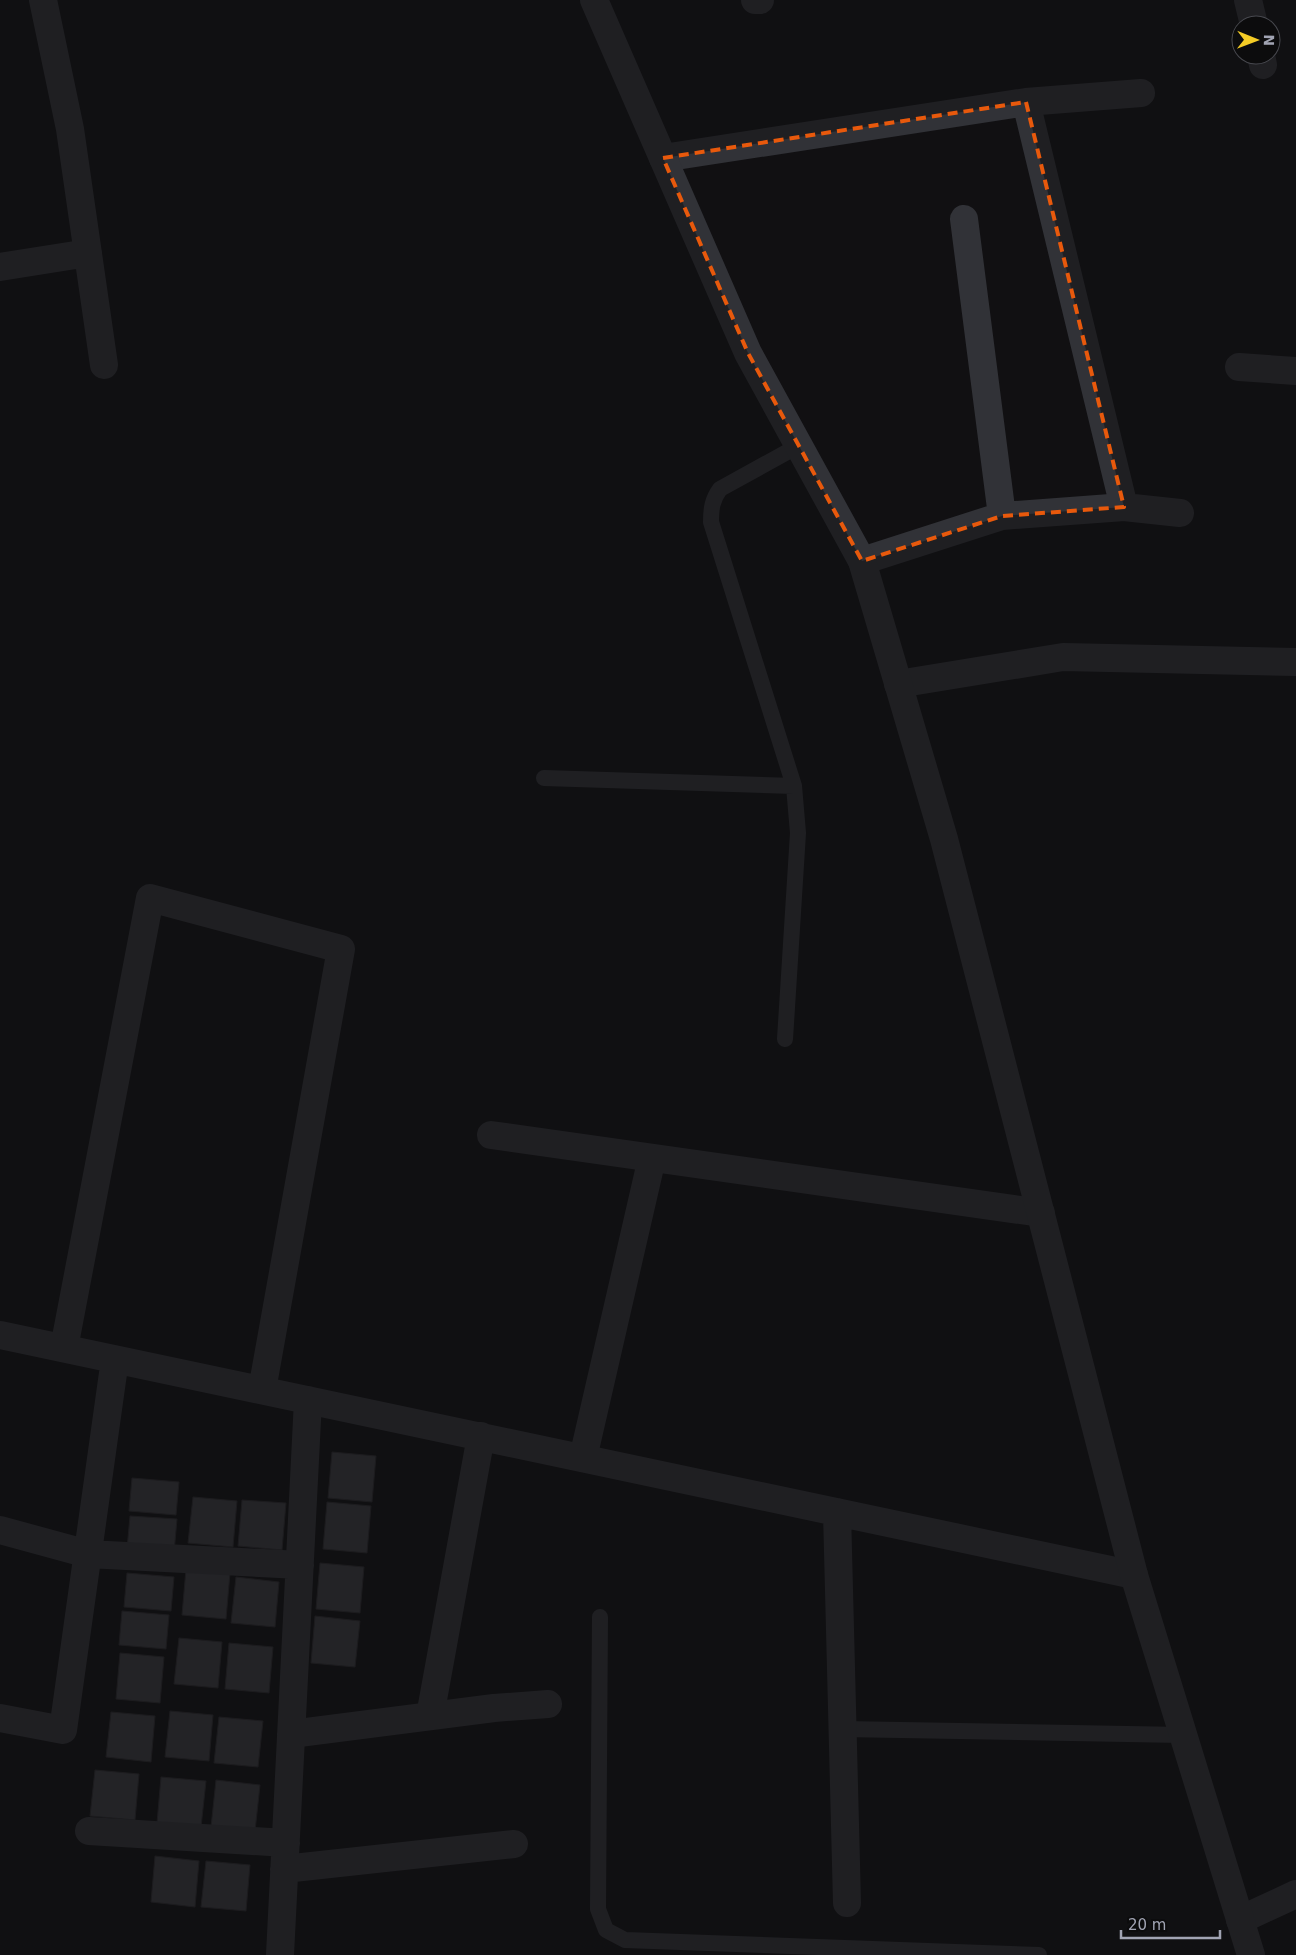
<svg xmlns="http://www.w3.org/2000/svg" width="1296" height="1955" font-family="'DejaVu Sans',sans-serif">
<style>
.building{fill:#3a3a3f;stroke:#2b2a2e}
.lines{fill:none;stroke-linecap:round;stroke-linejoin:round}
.service{stroke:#313237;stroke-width:16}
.minor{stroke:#313237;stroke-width:28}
.tertiary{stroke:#313237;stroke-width:28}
.marked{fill:none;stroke:#e8590c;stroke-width:4;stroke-dasharray:10 6;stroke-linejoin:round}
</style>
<rect width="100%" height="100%" fill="#111012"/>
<path class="building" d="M332,1452L376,1456L372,1502L328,1498Z
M132,1478L179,1482L176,1515L129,1511Z
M193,1497L237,1501L233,1547L188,1543Z
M242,1500L286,1503L282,1550L238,1546Z
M327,1502L371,1506L367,1553L323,1549Z
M130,1516L177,1519L174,1553L127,1549Z
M320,1563L364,1567L360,1613L316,1609Z
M186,1569L230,1573L226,1619L182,1615Z
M127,1573L174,1577L171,1611L124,1607Z
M236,1577L279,1582L275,1627L231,1623Z
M122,1611L169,1615L166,1649L119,1645Z
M315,1616L360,1621L355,1667L311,1663Z
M179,1638L222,1642L218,1688L174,1684Z
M229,1643L273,1647L269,1693L225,1689Z
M120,1653L164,1657L160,1703L116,1699Z
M170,1711L213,1715L209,1761L165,1757Z
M111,1712L155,1716L151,1762L106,1757Z
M219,1717L263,1721L258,1767L214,1763Z
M95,1770L139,1774L135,1820L90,1816Z
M161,1777L206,1781L201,1827L157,1823Z
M216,1780L260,1785L255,1831L211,1827Z
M155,1856L199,1861L195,1907L151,1902Z
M206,1861L250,1865L246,1911L201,1907Z"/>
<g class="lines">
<path class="service" d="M544,778L794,786
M785,1039L798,833L794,786L711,522C711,509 712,500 720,489L798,446
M600,1617L598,1909L606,1930L625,1940L1039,1955
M842,1729L1183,1735"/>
<path class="minor" d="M43,0L70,129L104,365
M755,0H760
M1248,0L1254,25
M1261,55L1263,65
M1026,102L1124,507
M663,158L1026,102L1141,93
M964,219L1002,516
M0,267L88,253
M1239,367L1296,371
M862,561L1002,516L1124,507L1180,513
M898,684L1063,657L1296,662
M491,1135L1041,1213
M0,1335L1134,1575
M64,1348L150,898L341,949L262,1390
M583,1458L652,1158
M837,1512L847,1903
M0,1530L88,1554L300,1565
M430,1716L481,1436
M0,1718L63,1730L115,1359
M291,1734L494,1708L548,1704
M89,1831L286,1843
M284,1869L514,1844
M1240,1920L1296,1894
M280,1955L308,1400"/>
<path class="tertiary" d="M594,0L748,353L862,561L944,839L1134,1575L1251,1955"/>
</g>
<path d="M0 0H1296V1955H0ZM1026,102L1124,507L1002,516L862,561L748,353L663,158Z" fill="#111012" fill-opacity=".55" fill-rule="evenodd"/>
<path class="marked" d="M1026,102L1124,507L1002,516L862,561L748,353L663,158Z"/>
<g transform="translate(1256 40) rotate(91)"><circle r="24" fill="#0c0c0d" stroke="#48494f"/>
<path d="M0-4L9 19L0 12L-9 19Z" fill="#f4cc26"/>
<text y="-8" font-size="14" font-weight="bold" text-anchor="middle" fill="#a1a4b3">N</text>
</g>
<path d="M1121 1930v8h99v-8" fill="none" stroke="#a1a4b3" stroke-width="2.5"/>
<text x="1128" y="1930" font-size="15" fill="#a1a4b3" stroke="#0c0c0d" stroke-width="4" paint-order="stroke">20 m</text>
</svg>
